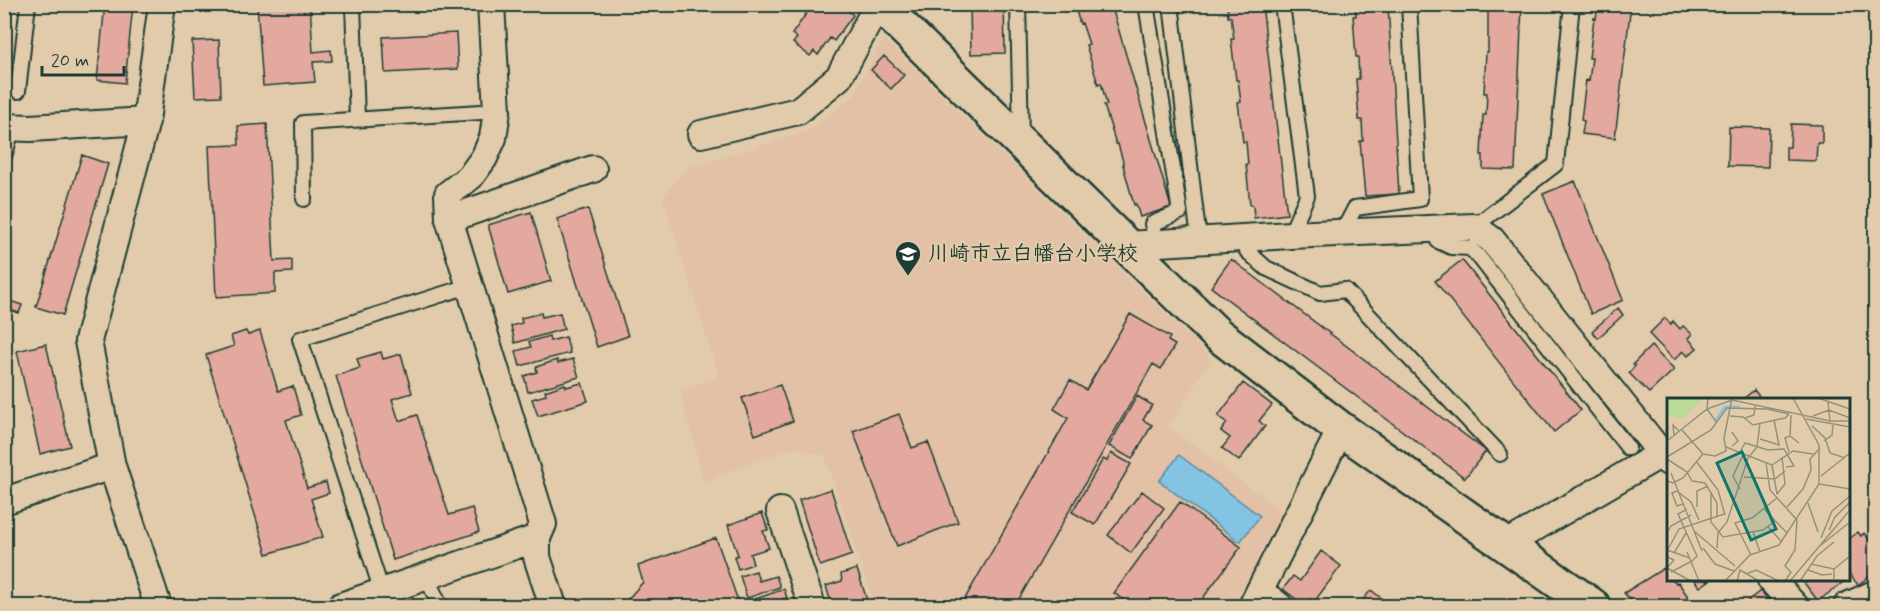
<svg xmlns="http://www.w3.org/2000/svg" width="1880" height="611" font-family="Mynerve,'Klee One',sans-serif">
<style>
.built{fill:#e2c1a7}
.water{fill:#83c3e3;stroke:#5b8d9d;stroke-width:1.5}
.building{fill:#e3a99f;stroke:#1f3d34;stroke-width:1.5}
.lines{fill:none;stroke-linecap:round;stroke-linejoin:round}
.lane-casing{stroke:#1f3d34;stroke-width:18}
.street-casing{stroke:#1f3d34;stroke-width:30}
.secondary-casing{stroke:#1f3d34;stroke-width:38}
.lane{stroke:#e1cbaa;stroke-width:14}
.street{stroke:#e1cbaa;stroke-width:26}
.secondary{stroke:#e1cbaa;stroke-width:33}
.labels{text-anchor:middle;dominant-baseline:central;stroke-width:4.5;stroke-linejoin:round;paint-order:stroke}
.poi-label{font-size:21px;font-weight:bold;fill:#1f3d34;stroke:#e1cbaa;text-anchor:start}
.inset-river{fill:none;stroke:#83c3e3;stroke-width:3}
.inset-road{fill:none;stroke:#93927b;stroke-width:1.5}
.view{fill:#0f766e;fill-opacity:0.15;stroke:#0f766e;stroke-width:3}
.inset-edge{fill:none;stroke:#1f3d34;stroke-width:3}
</style>
<rect width="100%" height="100%" fill="#e1cbaa"/>
<filter id="ink" filterUnits="userSpaceOnUse"><feTurbulence type="fractalNoise" baseFrequency=".0167" numOctaves="2"/><feDisplacementMap in="SourceGraphic" scale="12" xChannelSelector="R" yChannelSelector="G"/><feConvolveMatrix kernelMatrix="1 2 1 2 8 2 1 2 1" color-interpolation-filters="sRGB"/></filter>
<g filter="url(#ink)">
<path class="built" d="M884,39L1211,358L1169,427L1286,515L1239,606H875L825,456L794,447L704,481L680,391L719,377L663,197L687,168L807,132L853,97Z"/>
<path class="water" d="M1179,455L1260,516L1240,542L1159,481Z"/>
<path class="building" d="M105,4H133L125,83L97,80Z
M257,4H310L313,52L331,50L332,61L313,62L315,82L263,86Z
M813,4H840L853,15L834,41L830,38L818,55L814,51L810,56L793,43L797,38L792,34Z
M970,4H1004L1005,53L971,54Z
M1074,4H1111L1171,207L1140,217L1136,204L1134,205L1123,165H1124L1118,144H1116L1104,105H1107L1101,83L1098,84L1086,45L1089,44L1082,23L1080,24Z
M1227,4H1262L1287,214L1254,218L1253,205H1250L1246,164H1248L1246,142H1243L1238,102H1241L1238,80H1236L1231,39H1234L1231,17H1228Z
M1355,4H1388L1399,194L1365,196L1360,141H1363L1362,120H1359L1356,79H1359L1358,57H1356L1353,16H1356Z
M1488,4H1522L1515,170L1483,169V155H1481L1483,115H1486L1487,93H1484L1486,52H1488Z
M1598,4H1631L1615,138L1582,134L1584,121L1581,120L1586,80L1589,81L1592,58H1589L1594,18L1596,19Z
M456,33L458,69L385,73L383,37Z
M219,40L221,96L195,97L192,41Z
M884,56L904,75L891,89L871,70Z
M267,124L274,261L292,260V272L275,273V293L216,297L209,146L239,145L238,126Z
M1791,124L1822,125V143H1817L1816,161L1786,160V147H1790Z
M1729,127L1769,128L1768,167L1728,166Z
M82,155L108,164L63,315L36,307Z
M1575,181L1623,300L1591,314L1543,194Z
M588,209L628,336L597,347L557,219Z
M531,212L551,281L508,294L488,225Z
M1231,259L1486,451L1465,478L1211,287Z
M1462,260L1581,410L1554,432L1435,281Z
M4,299L22,305L19,313L4,308Z
M1618,308L1623,315L1598,338L1592,331Z
M541,313L542,317L560,313L564,329L515,343L511,326L522,323L521,318Z
M1130,314L1170,337L1168,341L1175,345L1161,369L1153,364L1015,606H966L962,604L1068,418L1054,409L1070,380L1086,390Z
M1665,318L1671,324L1673,321L1680,329L1683,326L1692,334L1688,338L1697,348L1688,356L1683,351L1674,360L1649,334Z
M246,331L248,335L260,331L278,391L293,386L301,415L286,420L307,488L326,482L329,493L311,499L323,537L267,554L206,355L234,346L231,336Z
M549,336L550,341L566,337L570,353L520,366L516,351L531,347L529,342Z
M46,344L70,446L40,454L17,351Z
M1651,346L1674,370L1649,393L1629,373L1635,366L1633,364Z
M381,352L383,359L401,354L412,393L392,399L399,421L417,415L449,515L472,508L479,532L393,560L336,376L360,368L357,359Z
M573,359L579,377L528,392L524,376L537,372L536,367L557,360L558,363Z
M582,383L588,401L538,416L532,399L546,395L545,391L565,384L566,387Z
M1243,383L1272,405L1259,421L1265,426L1239,461L1222,448L1230,438L1221,431L1227,423L1218,416Z
M780,385L793,421L755,435L742,398Z
M1754,390L1762,400H1742Z
M1137,396L1152,405L1143,420L1152,425L1132,459L1109,446Z
M899,414L912,448L928,442L958,522L897,546L853,431Z
M1111,453L1131,464L1095,525L1072,512L1103,459L1107,461Z
M831,489L852,555L820,566L799,500Z
M1142,491L1164,508L1131,553L1108,535Z
M1180,502L1241,547L1197,606H1132L1114,593Z
M762,513L768,530L763,531L769,548L750,554L753,564L738,569L734,557L738,555L728,525Z
M1858,532L1861,536L1864,533L1876,548V567L1870,571L1872,574L1858,585L1848,572V540Z
M716,538L738,601L722,606H626L627,600L643,582L638,566Z
M1321,551L1341,566L1314,602L1310,599L1305,606L1283,589L1293,576L1300,581Z
M1664,568L1668,575V580H1674L1676,583L1678,582L1691,601L1681,606H1636L1624,593Z
M857,569L867,600L855,604V606H832L826,586L842,581L841,574Z
M756,571L759,581L776,576L780,587L747,598L740,576Z
M1694,580H1710L1700,587Z
M1802,580H1839L1842,583L1818,601Z
M784,589L787,598L782,599L785,606H748L747,602Z
M1371,590L1391,606H1358Z
M1760,591L1773,606H1742Z"/>
<g class="lines">
<g class="lane-casing">
<path id="lane" d="M353,4L357,119
M1018,4L1021,137
M1146,4L1180,212L1152,224L1157,243
M1171,4L1199,241
M1282,4L1307,196L1290,235
M18,91L28,4
M4,156L13,128
M304,199L303,123L497,111
M1474,227L1556,164L1572,4
M1433,229L1438,241L1451,247L1470,248L1479,257L1628,448
M1342,233L1355,208L1420,199L1409,4
M1242,238L1247,251L1266,268L1320,293L1345,290L1500,454
M426,576L440,606
M382,592L300,339L456,290L468,285"/>
</g>
<g class="street-casing">
<path id="street" d="M491,4L497,111L493,138L484,158L470,177L448,194L449,219L543,524L537,538V557L553,606
M4,127L30,128L146,121
M701,134L798,111L839,77L878,4
M449,219L593,169
M1127,245L1290,235L1474,227L1492,240L1668,462
M4,501L112,466
M780,511L812,606
M1505,545L1661,454
M1771,580L1795,606
M1260,591L1279,606
M158,606L112,466L88,341L146,121L162,4
M341,606L537,538
M1252,606L1341,429
M1847,606L1876,593"/>
</g>
<g class="secondary-casing">
<path id="secondary" d="M879,4L1217,334L1341,429L1593,606"/>
</g>
<use href="#lane" class="lane"/>
<use href="#street" class="street"/>
<use href="#secondary" class="secondary"/>
</g>
</g>
<defs>
<g id="school-pin" transform="scale(1.35)"><path d="M0 17L-7.5 6A9.5 9.5 0 1 1 7.5 6Z" fill="#1f3d34" stroke="#e1cbaa"/><path d="M0-5L7-2L0 1L-7-2ZM-4 1L0 2.5L4 1V4Q0 6-4 4Z" fill="#fff"/></g>
</defs>
<g fill-rule="evenodd">
<use href="#school-pin" x="908" y="254"/>
</g>
<g class="labels">
<g class="poi-label">
<text x="928" y="254">川崎市立白幡台小学校</text>
</g>
</g>
<g transform="translate(1667 398)">
<rect width="183" height="183" fill="#e1cbaa"/>
<path d="M0,0H36L15,21L0,17Z" fill="#b8dc97"/>
<path class="inset-river" d="M49,22L58,9H73"/>
<path class="inset-road" d="M41,0L40,11L50,25M151,0L183,11M161,4L163,23M124,17L123,38L132,45M63,18L76,19L86,27L118,20L122,16M146,18L162,12L183,20M78,20L87,17L88,8M139,21L183,29M145,28L158,40L163,55L178,60M15,32L36,56L48,58L59,53L57,40L65,0M65,34L71,43L65,48M7,38L6,27L12,33M93,41L112,47L107,22M0,43L40,11L65,2L163,23H183M157,43L165,37L166,25M59,49L105,67M73,54L78,45L101,52L117,51L127,68L119,69M122,54L118,40L123,38M0,59L44,32L60,10L100,11L122,16M0,61L20,74L25,83L38,85L50,105V118M29,63L51,92L58,117M99,65L103,92L130,122L128,152L118,168L124,174L118,183M105,67L126,53L146,56M105,67L110,96M4,75L35,153M154,78L183,55M77,79L108,81L118,73M0,83L6,85L16,80L36,56M152,86L183,91M73,91L66,78L76,57M44,94V124L56,139L96,132L108,123M110,96L118,86L115,59M141,105L151,134M16,106L10,108L5,95L10,93L24,104L32,122M30,109V93L41,88M120,109L136,91L144,72L143,61L153,50M96,110L120,135M20,111L11,116L30,158L25,163M101,129L114,143M162,132L168,119L183,104M27,133L68,168M86,134L93,154M0,135L4,128L24,117M154,140L165,113L183,98M154,147L183,124M36,150L48,166L67,173M50,150L51,135L60,124L81,60L90,49L93,25M0,152L23,160M0,153L12,131L57,116M20,154L32,183M7,155L19,135M84,157L68,125L85,120L110,100M0,159L7,162L0,170M144,166L167,171M0,170L24,183M141,172L155,177L165,176M4,174L25,163M79,176L89,172L112,183M58,183L83,157L112,147L152,86V47L126,0M70,183L73,172L92,183M123,183L183,112M133,183L150,158L167,144M167,183V171L183,158"/>
<path class="view" d="M75,54L109,131L84,142L50,65Z"/>
<rect width="183" height="183" class="inset-edge"/>
</g>
<rect width="1880" height="611" fill="none" stroke="#e1cbaa" stroke-width="24"/>
<rect x="12" y="12" width="1856" height="587" fill="none" stroke="#1f3d34" stroke-width="2" filter="url(#ink)"/>
<path d="M42 66v9h82v-9" fill="none" stroke="#1f3d34" stroke-width="3"/>
<text x="51" y="66" font-size="18" fill="#1f3d34" stroke="#e1cbaa" stroke-width="4.5" paint-order="stroke">20 m</text>
</svg>
